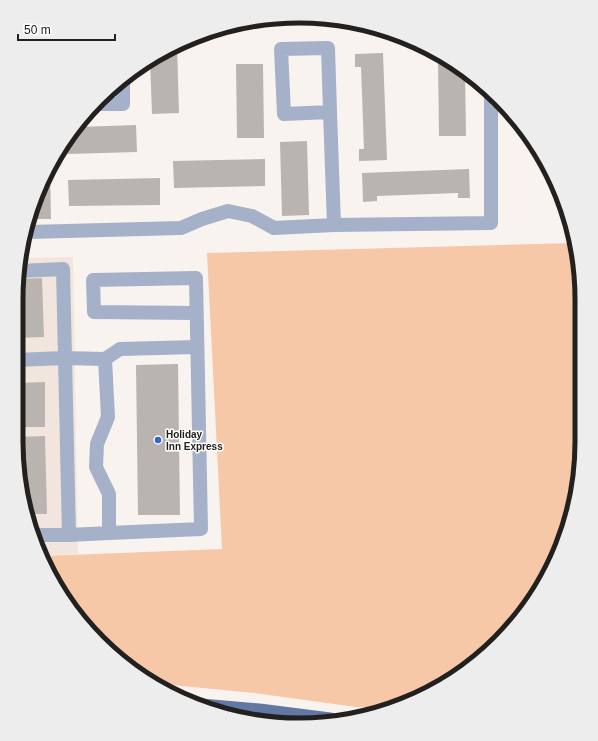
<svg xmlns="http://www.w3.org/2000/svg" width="598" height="741" font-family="Arial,sans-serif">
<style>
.built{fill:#f2e5dd}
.green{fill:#f6c8a7}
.building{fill:#bab4b1}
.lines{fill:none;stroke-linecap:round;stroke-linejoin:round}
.minor{stroke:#a4b1c9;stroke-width:14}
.major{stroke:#6277a1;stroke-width:17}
.poi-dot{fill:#3264d3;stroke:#fff;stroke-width:1.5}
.labels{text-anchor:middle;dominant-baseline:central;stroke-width:3;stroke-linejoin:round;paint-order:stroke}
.poi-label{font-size:10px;font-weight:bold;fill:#232120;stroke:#fff;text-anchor:start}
.rim{fill:none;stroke:#232120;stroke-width:5}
</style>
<rect width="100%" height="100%" fill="#f9f3f0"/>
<path class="built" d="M73,257L78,554L43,556L26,515L16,442L17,280L22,258Z"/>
<path class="green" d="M575,243L581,281V460L572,515L553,567L523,614L471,666L424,696L385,709L356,707L254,693L152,683L99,642L54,583L43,556L222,549L207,253Z"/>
<path class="building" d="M280,17L315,18V19L285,20V25L271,26V18Z
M393,32L414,42H393Z
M177,44L179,113L152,114L150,60Z
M383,53L387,160L359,161V149H364L361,67H355V54Z
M438,62H451L465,71L466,136H439Z
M236,64H263L264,138H237Z
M136,125L137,152L68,154V142L77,127Z
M307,141L309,215L282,216L280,142Z
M265,159V186L174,188L173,161Z
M469,169L470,198H458V193L377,196V201L363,202L362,173Z
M50,170L51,219H31L37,191Z
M160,178V205L69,206L68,180Z
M42,278L44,337L16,338L17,279Z
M178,364L180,515H138L136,365Z
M45,382V427H16V383Z
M45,436L47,514H25L16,437Z"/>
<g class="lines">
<path class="minor" d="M328,48L330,112L284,114L281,49Z
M95,104H123V78
M330,112L334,225
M28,232L181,228L202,219L228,211L252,216L274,228L334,225L491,223V92
M19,271L63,269L69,535H34
M105,359L120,349L197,347
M16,360L64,358L105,359L108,417L97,444L96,467L109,494V533L201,529L196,278L93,280L94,312L196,313
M69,535L109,533"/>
<path class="major" d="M201,707L259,712L330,721"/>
</g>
<circle class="poi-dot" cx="158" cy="440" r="4"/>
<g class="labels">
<g class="poi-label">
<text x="166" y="434">Holiday<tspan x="166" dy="12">Inn Express</tspan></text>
</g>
</g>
<path d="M0 0H598V741H0ZM299 23H299A276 276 0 0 1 575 299V442A276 276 0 0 1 299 718H299A276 276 0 0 1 23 442V299A276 276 0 0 1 299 23Z" fill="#ededed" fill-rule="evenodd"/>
<path class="rim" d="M299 23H299A276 276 0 0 1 575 299V442A276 276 0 0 1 299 718H299A276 276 0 0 1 23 442V299A276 276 0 0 1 299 23Z"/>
<path d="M18 34v6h97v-6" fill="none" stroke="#232120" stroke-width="2"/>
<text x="24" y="34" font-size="12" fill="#232120" stroke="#ffffff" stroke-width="3" paint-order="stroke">50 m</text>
</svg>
